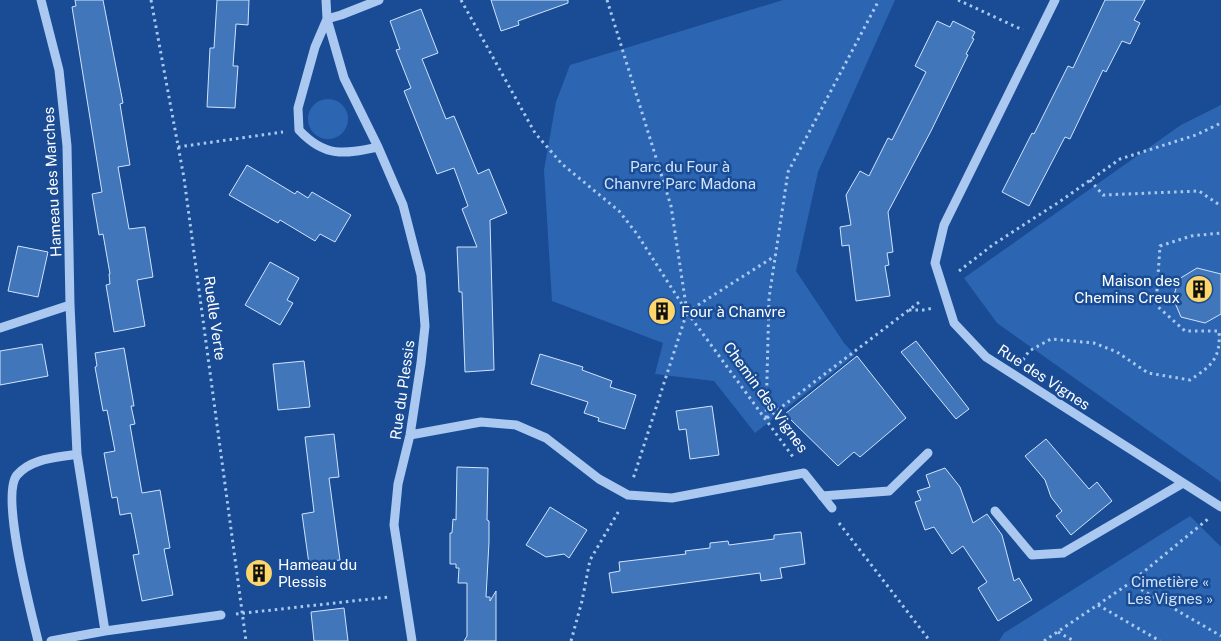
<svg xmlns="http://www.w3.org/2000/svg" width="1221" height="641" font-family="'Public Sans',sans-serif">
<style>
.green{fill:#2c66b2}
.building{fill:#4276bb;stroke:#d0e3fb}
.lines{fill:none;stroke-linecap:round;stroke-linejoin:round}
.path{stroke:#aac8f0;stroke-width:3;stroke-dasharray:2.5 4;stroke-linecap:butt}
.minor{stroke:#aac8f0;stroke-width:9}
.labels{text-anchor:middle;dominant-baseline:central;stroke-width:5;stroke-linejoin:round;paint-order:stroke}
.park-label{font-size:15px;fill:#d0e3fb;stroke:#194c94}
.street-label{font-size:15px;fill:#fff;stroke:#194c94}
.poi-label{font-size:15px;fill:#fff;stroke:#194c94;text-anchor:start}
</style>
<rect width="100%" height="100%" fill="#194c94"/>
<path class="green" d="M783,0H895L818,172L796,271L844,343L855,355L755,433L714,381L655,374L663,343L552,301L544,170L556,102L570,65Z
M308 119a20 20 0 1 1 40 0a20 20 0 1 1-40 0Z
M1221,105V482L997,323L964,278L1181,125Z
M1190,516L1221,547V641H999L1004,633Z"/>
<path class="building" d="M75,0H103L123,103L120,104L130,165L118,167L129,229L145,227L153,277L137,280L145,326L114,332L106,285L110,284L109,274H110L103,234L99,235L92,194L102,192L72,7L76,6Z
M217,0H249L248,25L236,24L233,66H238L235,108L207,107L210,48H214Z
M491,0H568V3L518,21L519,25L501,31Z
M1105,0H1145L1134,20L1140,23L1130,44L1122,41L1106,72L1103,70L1070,139L1065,137L1029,206L1002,192L1032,133L1034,134L1068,66L1073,68Z
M421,9L438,53L422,59L446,119L454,116L478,174L489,169L507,213L490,220L494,370L465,372L462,292H459L457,247H477L462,209L468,206L454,168L437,174L404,91L411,88L396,50L400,49L390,21Z
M937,21L950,27L953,21L975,32L972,38L974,39L966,54L968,55L931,131L888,212L893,252L887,253L889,265L885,266L890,296L856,301L849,245L842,246L840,227L851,225L846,195L860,171L869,176L888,138L892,140L926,72L915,66Z
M247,165L295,194L297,191L308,198L312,192L351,215L335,242L320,234L315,241L280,220L278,223L229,195Z
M18,246L48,252L38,297L8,291Z
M270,262L299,278L287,300L293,303L280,325L245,305Z
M1197,268L1221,274V314L1205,323L1181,317L1173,298L1179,279Z
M916,341L969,409L956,419L901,352Z
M42,344L48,376L0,385V351Z
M124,348L134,406H131L135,424L130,425L142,493L160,490L170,548L164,549L173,595L142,601L133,555L139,554L131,513L120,515L117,497L112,498L104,453L115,451L107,410L103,411L95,367L97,366L95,353Z
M540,354L583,367L582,370L612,381L610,387L636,395L625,429L598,421L599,418L584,413L588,402L531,384Z
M857,356L906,418L860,457L854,452L838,466L785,414Z
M304,361L310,407L278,410L273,364Z
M712,406L719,455L690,459L686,429L679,430L676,411Z
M334,434L339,477L329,478L340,560L309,564L302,514L314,512L305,437Z
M1046,439L1089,489L1097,482L1112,501L1071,535L1056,516L1062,511L1051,497L1045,480L1025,456Z
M457,467L488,468L487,520L489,521V542L486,597H490V601L496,591V641H464L467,636V583H458L459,568H456V564H450V533H452L453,519L456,520Z
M945,468L960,487L973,523L987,514L1002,535L1014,581L1019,578L1032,600L998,621L978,588L987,582L963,546L952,554L934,527L925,530L915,502L921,500L917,491L930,487L926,475Z
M550,507L587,530L569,558L564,554L546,557L526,545Z
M801,532L805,564L780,568L782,578L761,581L760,573L612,593L609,573L620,571L619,562L686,554L685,551L710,548V543L728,541L729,545L774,539V535Z
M344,608L348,641H314L311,612Z"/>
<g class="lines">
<path class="path" d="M151,0L184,178L246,641
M461,0L535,133L562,164L619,211L637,234L687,312L793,457
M607,0L671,206L687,312L633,479
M958,0L1023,30
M178,147L283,132
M1090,180L1103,195L1199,191L1221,206
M959,271L994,244L1059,202L1120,159L1196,135L1221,123
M909,310H925L933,308
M687,312L775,256
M1023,360L1029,351L1051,339L1094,343L1117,352L1148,373L1190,380C1211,366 1221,359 1219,331H1185L1156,305L1160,246L1191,236L1221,233
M766,418L769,298L788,172L879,0
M767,418L922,300
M839,523L930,641
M1130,583L1221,636
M1098,605L1160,641
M236,614L389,597
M1058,632L1074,641
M571,641L582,601L590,560L620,509
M1044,641L1130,583L1208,519"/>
<path class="minor" d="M41,0L59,70L67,146L70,305L77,454L105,631
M326,0L327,19L344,78L378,147L403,205L421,275L425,326L421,363L410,435L398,484L394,525L412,641
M1055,0L944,225L935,263L954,323L986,357L1221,507
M327,19L315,47L298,108L299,130C325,158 344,154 378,147
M327,19L341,15L379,0
M0,328L70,305
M410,435L481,422L516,425L546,438L599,479L628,495L672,498L804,473L832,508
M822,496L889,491L928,453
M995,511L1032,555L1063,553L1183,483
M38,641C31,612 0,495 17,475C32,458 56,458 77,454
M51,641L105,631L221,615"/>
</g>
<defs>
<g id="building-disc" transform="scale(1.4375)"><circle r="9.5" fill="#ffd669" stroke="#194c94"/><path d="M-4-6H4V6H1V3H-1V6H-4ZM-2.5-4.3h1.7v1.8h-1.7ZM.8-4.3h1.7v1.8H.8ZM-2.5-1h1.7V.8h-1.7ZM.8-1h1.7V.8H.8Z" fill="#111"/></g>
</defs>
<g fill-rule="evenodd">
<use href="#building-disc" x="1199" y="289"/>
<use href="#building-disc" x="662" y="311"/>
<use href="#building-disc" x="259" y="573"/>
</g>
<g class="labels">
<g class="park-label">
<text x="680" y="166">Parc du Four à<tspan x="680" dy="17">Chanvre Parc Madona</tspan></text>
<text x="1170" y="581">Cimetière «<tspan x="1170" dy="17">Les Vignes »</tspan></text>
</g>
<g class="street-label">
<text transform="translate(52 182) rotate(-93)">Hameau des Marches</text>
<text transform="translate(215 318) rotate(82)">Ruelle Verte</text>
<text transform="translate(1044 377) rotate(33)">Rue des Vignes</text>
<text transform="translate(402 390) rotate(-82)">Rue du Plessis</text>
<text transform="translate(766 397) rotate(54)">Chemin des Vignes</text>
</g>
<g class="poi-label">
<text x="1180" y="280" text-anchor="end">Maison des<tspan x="1180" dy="17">Chemins Creux</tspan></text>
<text x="681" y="311">Four à Chanvre</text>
<text x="278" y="564">Hameau du<tspan x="278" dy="17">Plessis</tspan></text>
</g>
</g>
</svg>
